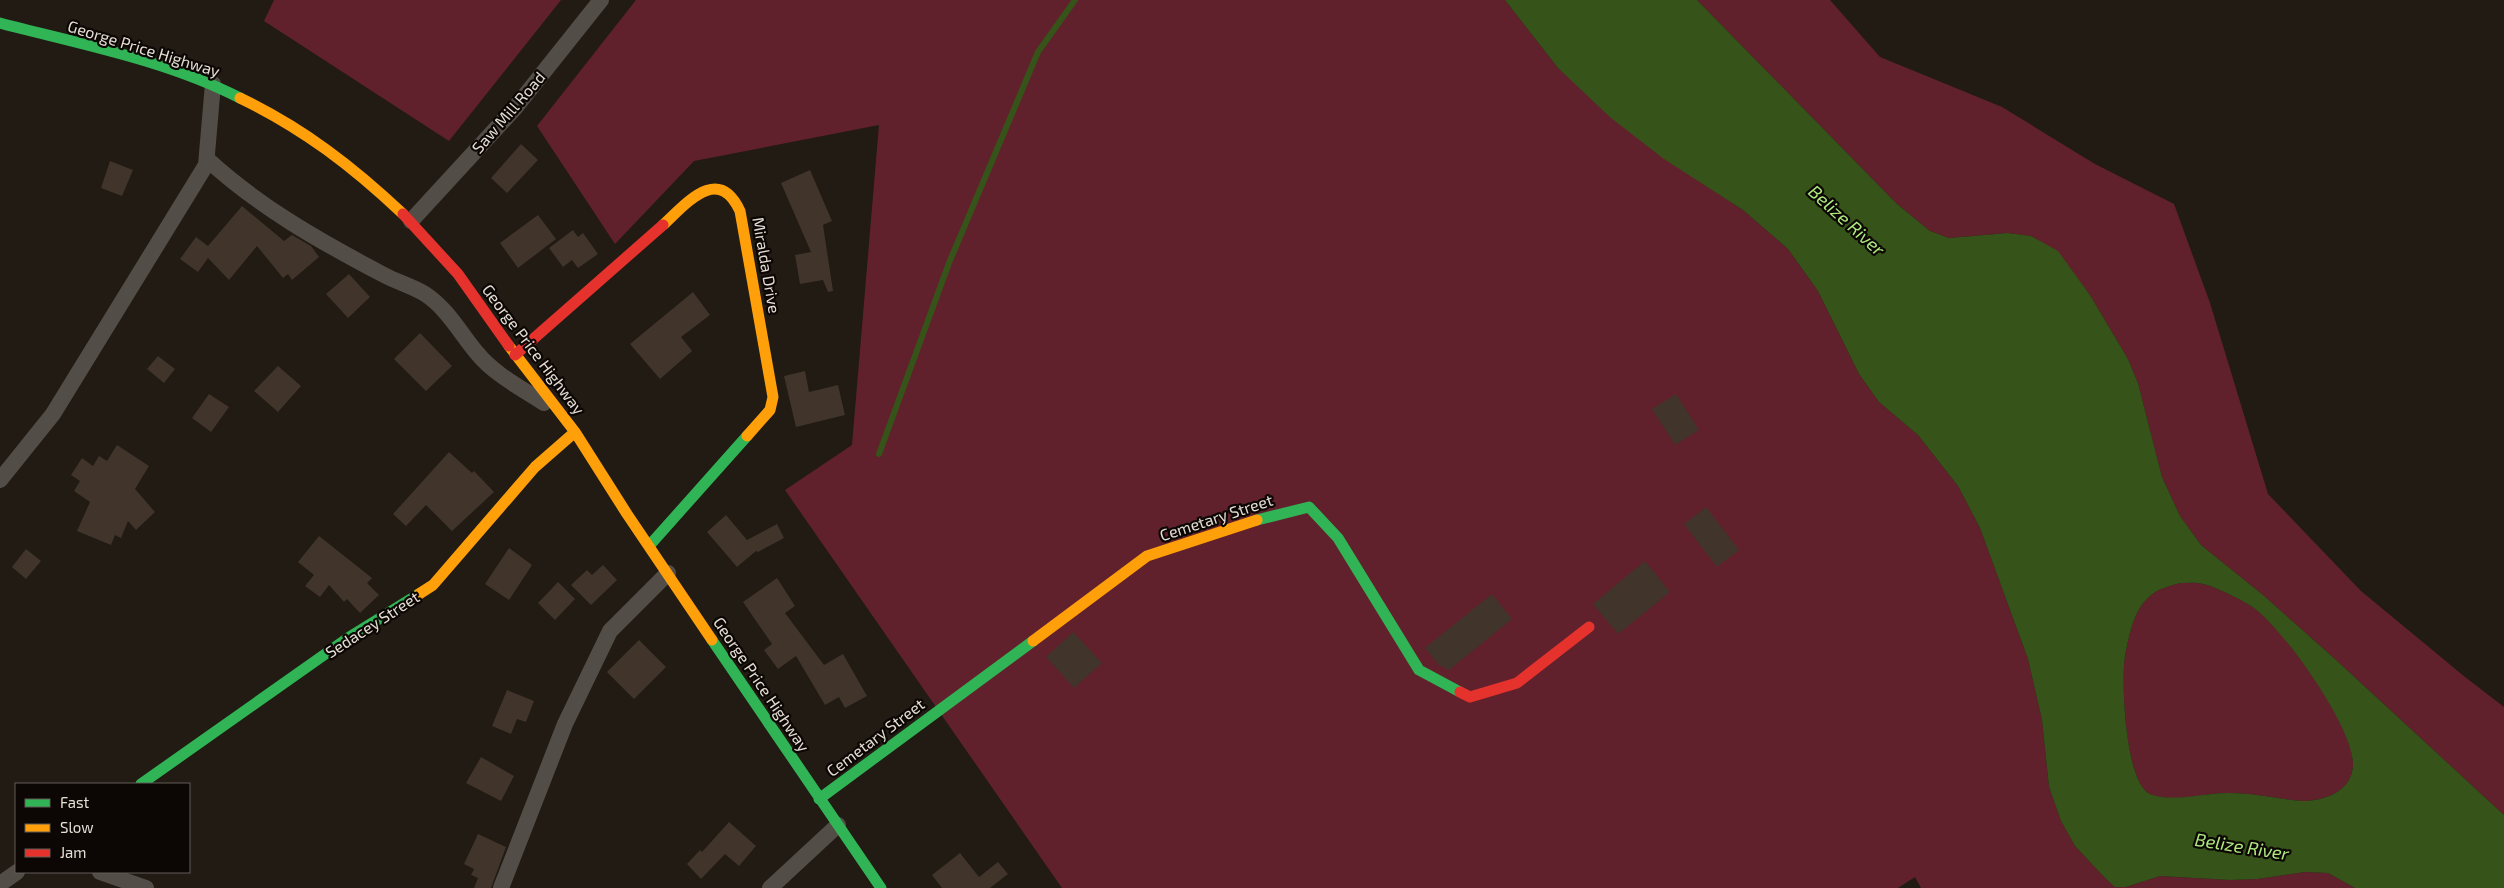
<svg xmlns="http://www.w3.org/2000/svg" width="2504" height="888" font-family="'Exo 2',sans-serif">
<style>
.green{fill:#61212c}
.water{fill:#365319;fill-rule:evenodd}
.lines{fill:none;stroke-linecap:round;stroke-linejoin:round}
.stream{stroke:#365319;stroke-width:6}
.building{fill:#41342b}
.street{stroke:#524e47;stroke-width:16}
.fast{stroke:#30b455;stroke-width:11}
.slow{stroke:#ff9f0a;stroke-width:11}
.jam{stroke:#e5322d;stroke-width:11}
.labels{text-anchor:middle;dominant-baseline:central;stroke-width:4.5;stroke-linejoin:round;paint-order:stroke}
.street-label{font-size:16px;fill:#e5ded5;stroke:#0c0704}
.water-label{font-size:18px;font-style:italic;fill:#afea7f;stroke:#0c0704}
</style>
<rect width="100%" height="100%" fill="#211b14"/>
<path class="green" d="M274,0H561L449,141L264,21Z
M636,0H1505L1558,68L1704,184L1743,210L1788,249L1818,291L1859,374L1879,402L1918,435L1958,486L1980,528L2028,659L2042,720L2049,787L2061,821L2075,846L2104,877L2116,887H2126L2160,876L2230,880L2257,879L2305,872L2328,873L2355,888H1921L1915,877L1898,888H1062L785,490L852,445L879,125L694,161L615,244L537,126Z
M1697,0H1830L1880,57L2002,107L2095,164L2174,204L2210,303L2268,494L2361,591L2465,677L2504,707V815L2335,659L2263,595L2201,545L2180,516L2162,477L2138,383L2128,359L2090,295L2058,252L2031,236L2008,233L1949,238L1930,231L1897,204Z
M2180,583C2187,583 2195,582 2203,584C2214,586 2244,601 2254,608C2284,629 2356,729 2353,766C2351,792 2324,801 2302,801C2278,799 2254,793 2230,793C2205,792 2174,804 2150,794C2125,783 2121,681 2125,656C2129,637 2133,611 2149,597C2157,589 2169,586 2180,583Z"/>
<path class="water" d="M1505,0H1697L1897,204L1930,231L1949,238L2008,233L2031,236L2058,251L2090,295L2128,359L2138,383L2162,477L2180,516L2201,545L2263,595L2335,659L2504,815V888H2355L2328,873L2305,872L2257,879L2230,880L2160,876L2126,887H2115L2104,877L2075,846L2061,821L2049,787L2042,720L2028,659L1980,528L1958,486L1918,435L1879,402L1859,374L1818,291L1788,249L1743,210L1664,159L1611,118L1558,68ZM2180,583C2187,583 2196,582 2203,584C2214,586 2244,601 2254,608C2284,630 2355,729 2353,766C2351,792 2324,801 2302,801C2278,799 2254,793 2230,793C2207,792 2172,803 2150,794C2125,783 2121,681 2125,656C2129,637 2133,611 2149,597C2157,589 2169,586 2180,583Z"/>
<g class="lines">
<path class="stream" d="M879,454L949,263L1038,52L1075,0"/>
</g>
<path class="building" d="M521,144L538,160L507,193L491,178Z
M110,161L133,170L122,196L101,188Z
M810,170L832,221L823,225L833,291L828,292L823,280L800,284L795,255L811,252L781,183Z
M242,206L284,241L292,235L311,246L319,257L292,280L288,274L283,278L257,246L229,280L208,258L198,272L180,259L196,237L208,246Z
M538,215L556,239L518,268L500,243Z
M573,230L578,237L583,233L598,254L578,268L572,260L563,267L549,248Z
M349,274L370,297L348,318L326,294Z
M693,292L710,315L681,337L692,351L660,379L630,344Z
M420,333L452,366L426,391L394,359Z
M158,356L175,369L164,383L147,369Z
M278,366L301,386L278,412L254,391Z
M805,371L809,392L838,385L845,415L796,427L784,376Z
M209,394L229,407L211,432L192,418Z
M1676,394L1699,430L1675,445L1652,409Z
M117,445L149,466L135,489L155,512L136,530L128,521L121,538L115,535L111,545L77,531L90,502L74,491L80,481L71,475L82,458L93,466L99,456L107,461Z
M449,452L472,473L474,471L494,492L452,531L426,505L406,526L393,514Z
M1706,507L1739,550L1717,567L1684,524Z
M726,515L747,540L777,524L784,538L758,552L756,551L737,567L707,532Z
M319,536L372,578L367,583L379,595L360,613L347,599L344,602L329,585L320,597L305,586L314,575L298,562Z
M509,548L532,565L509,600L485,584Z
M26,549L41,561L26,579L12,567Z
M1645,561L1670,592L1618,634L1593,604Z
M603,565L617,580L591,605L571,585L587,570L592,575Z
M777,578L795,606L785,613L824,665L843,654L867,696L845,708L839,697L825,705L796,656L778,669L764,650L772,644L743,602Z
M558,582L575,599L555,620L538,603Z
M1492,594L1512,619L1449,670L1439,665L1425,648Z
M1073,632L1102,663L1074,688L1046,657Z
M639,640L666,667L634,699L607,672Z
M507,690L534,701L526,722L517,719L511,734L492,726Z
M481,757L514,776L501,801L466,783Z
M729,822L756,846L739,866L725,854L701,879L687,864L700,850L702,852Z
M478,834L506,847L491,888H474L478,878L471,875L474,869L464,864Z
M960,853L979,877L998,862L1008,874L990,888H942L932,875Z"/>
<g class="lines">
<path class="street" d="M207,159C259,207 321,242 384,275C397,282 412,286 425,294C447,308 461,334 477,353C494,374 521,388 544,403
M411,221L515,108L601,0
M0,480L53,414L206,165L213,84
M100,872L146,888
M0,884L17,872
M501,888L565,724L610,631L668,573
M770,888L838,825"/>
<path class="fast" d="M0,23C80,44 166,60 240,98
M1257,520L1309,507L1338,538L1419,670L1460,692
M649,546L747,436
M712,640L881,888
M141,784L348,638L419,594
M819,799L1033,641"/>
<path class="slow" d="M240,98C304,129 352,166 403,214
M663,225C686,204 718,164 740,211L773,397L770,410L747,436
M509,346L575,432L627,514L712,640
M419,594L433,585L535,467L575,432
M1033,641L1147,556L1257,520"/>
<path class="jam" d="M403,214L458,274L509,346
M515,355L663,225
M1460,692L1470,697L1517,683L1589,627"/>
</g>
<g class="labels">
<g class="street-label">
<text transform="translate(144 48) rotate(17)">George Price Highway</text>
<text transform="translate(508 112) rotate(-49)">Saw Mill Road</text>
<text transform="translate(767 265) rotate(80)">Miralda Drive</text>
<text transform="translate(534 349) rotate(53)">George Price Highway</text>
<text transform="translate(1216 517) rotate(-18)">Cemetary Street</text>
<text transform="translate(372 624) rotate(-33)">Sedacey Street</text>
<text transform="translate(762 684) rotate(56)">George Price Highway</text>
<text transform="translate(875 737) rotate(-37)">Cemetary Street</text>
</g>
<g class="water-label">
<text transform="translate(1847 220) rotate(42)">Belize River</text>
<text transform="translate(2242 846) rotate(9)">Belize River</text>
</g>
</g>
<rect x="15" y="783" width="175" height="90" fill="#0c0704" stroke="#635d58"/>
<rect x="25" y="799" width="25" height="8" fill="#30b455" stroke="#635d58"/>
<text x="60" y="808" font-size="15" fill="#e5ded5">Fast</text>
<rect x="25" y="824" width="25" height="8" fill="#ff9f0a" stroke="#635d58"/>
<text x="60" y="833" font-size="15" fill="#e5ded5">Slow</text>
<rect x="25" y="849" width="25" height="8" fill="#e5322d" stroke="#635d58"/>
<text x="60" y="858" font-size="15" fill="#e5ded5">Jam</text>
</svg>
